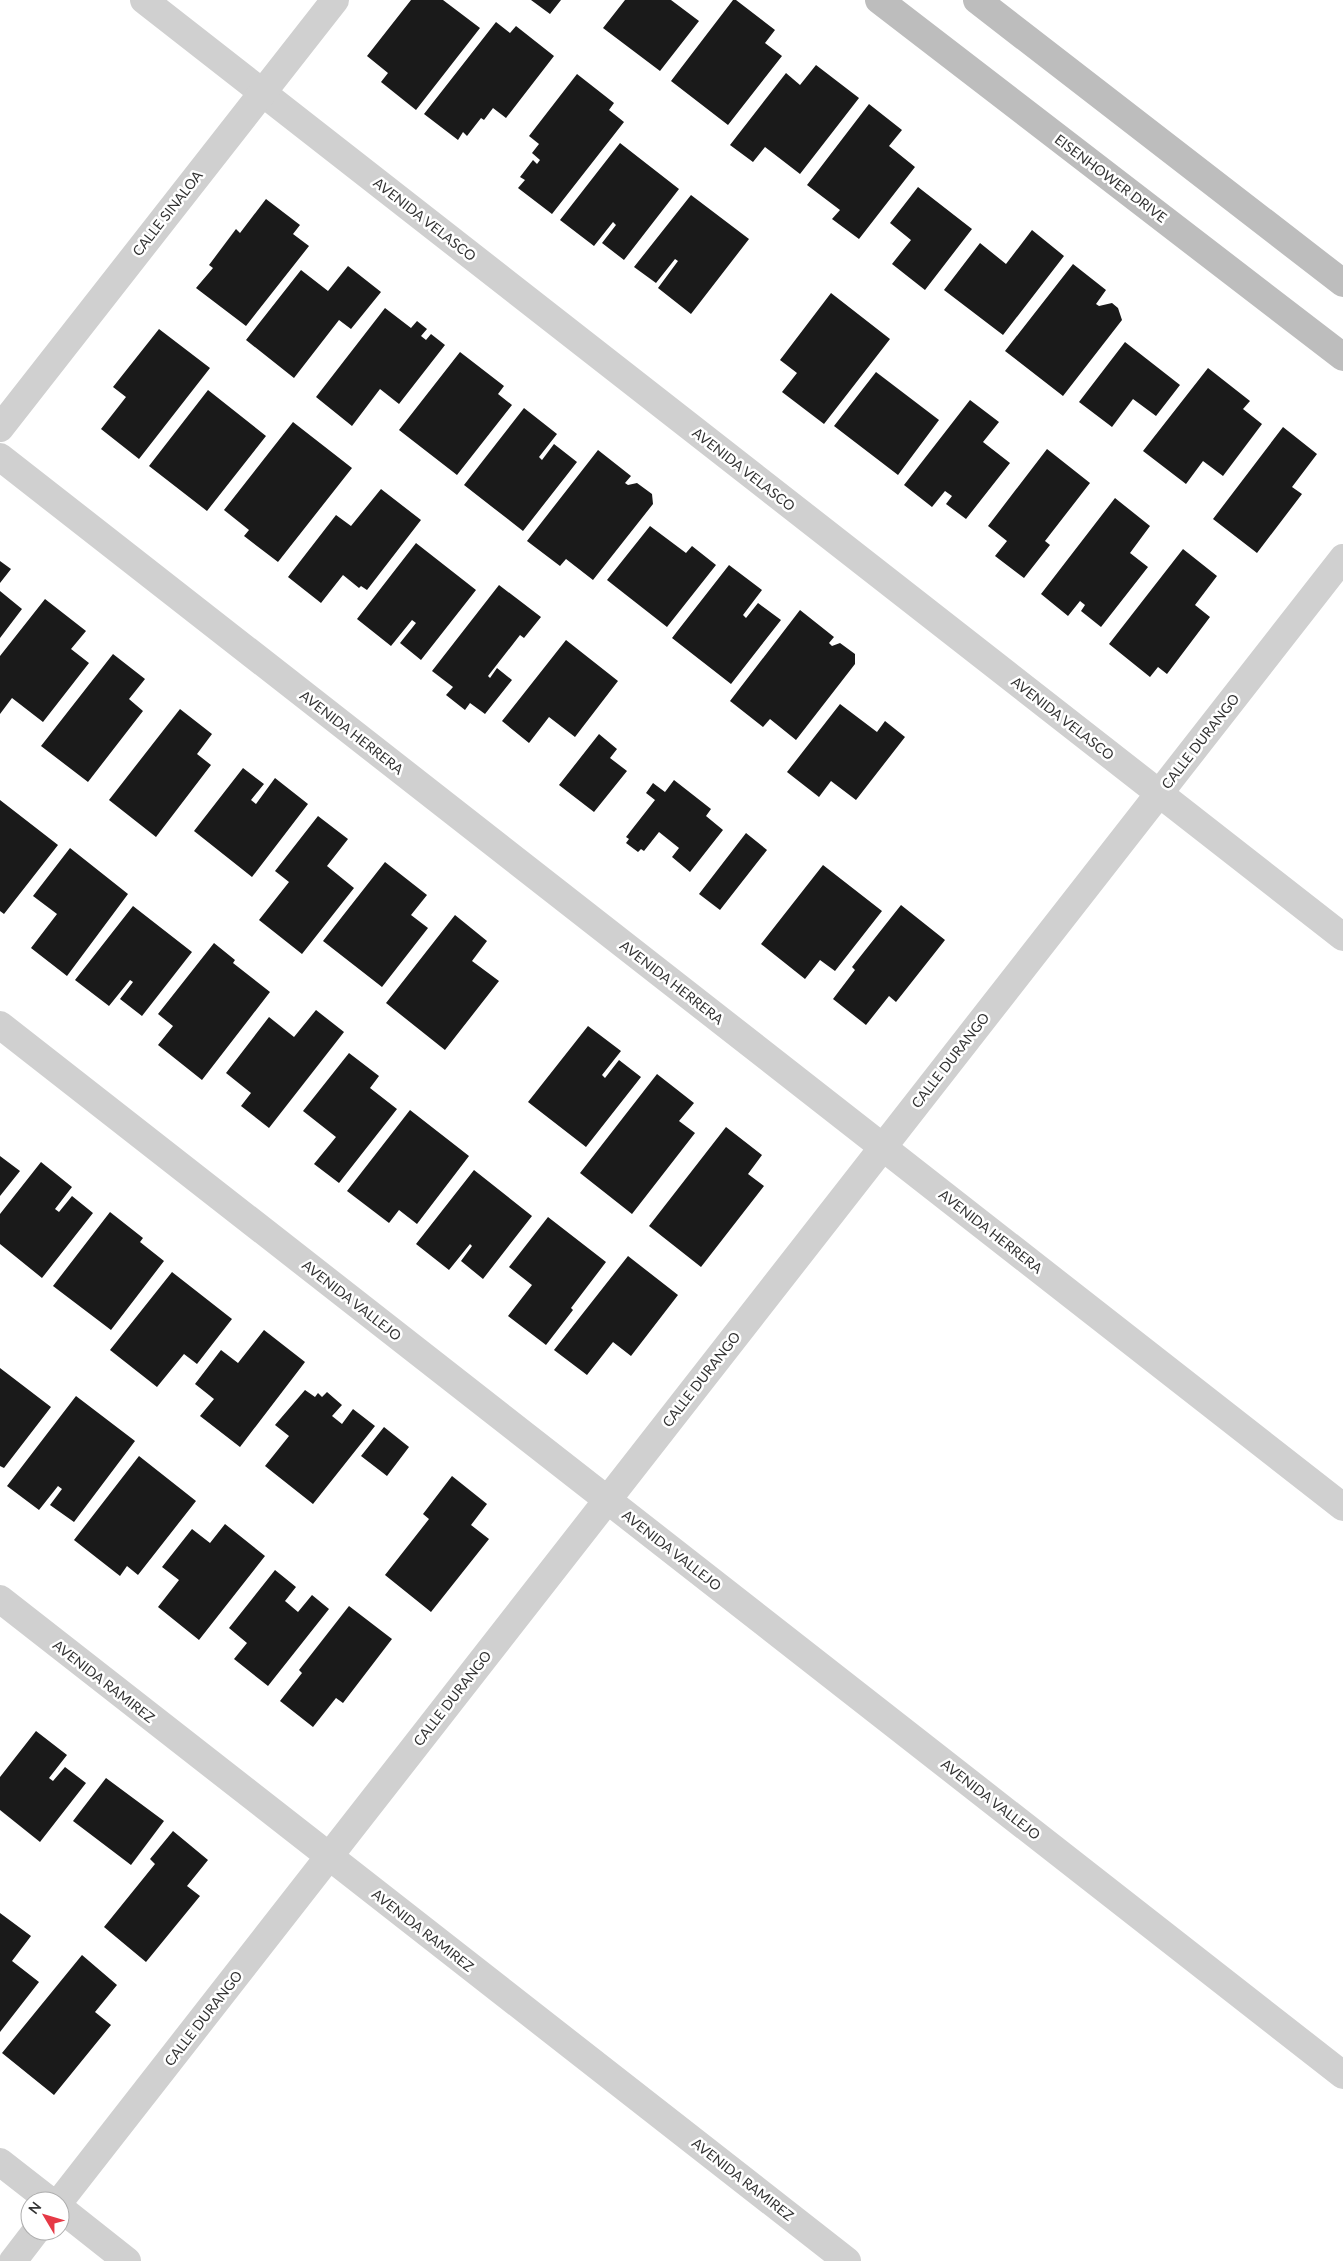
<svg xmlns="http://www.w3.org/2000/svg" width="1343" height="2261" font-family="Lato,sans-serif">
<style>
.building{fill:#1a1a1a}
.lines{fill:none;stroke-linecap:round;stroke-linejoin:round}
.minor{stroke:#d0d0d0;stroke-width:28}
.tertiary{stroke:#d0d0d0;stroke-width:28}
.secondary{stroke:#bdbdbd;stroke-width:28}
.labels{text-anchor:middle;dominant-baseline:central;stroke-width:5;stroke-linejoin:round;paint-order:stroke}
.street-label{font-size:14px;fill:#333;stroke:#fff}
</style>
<rect width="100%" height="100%" fill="#fff"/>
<path class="building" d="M411,0H443L480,28L416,110L381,82L388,73L367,56Z
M531,0H561L550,14Z
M625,0H671L699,21L660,71L603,28Z
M733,0H736L775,30L765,43L782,56L728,125L671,81Z
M496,22L510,33L516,26L554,56L506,118L493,108L484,120L481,118L467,136L463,132L458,140L424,114Z
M816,65L859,98L800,174L765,147L753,162L730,145L786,73L800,85Z
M577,74L614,103L609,110L624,122L552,214L518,188L525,180L520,177L533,160L537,164L540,160L532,153L539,144L529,136Z
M869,104L902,130L889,146L915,167L859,239L832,219L840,210L807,185Z
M620,143L679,189L624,260L602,243L616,225L613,222L594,246L560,220Z
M918,187L972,229L925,290L892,264L911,240L890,223Z
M691,195L749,239L691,314L658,288L678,261L675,259L656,283L634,267Z
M266,199L300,225L293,234L309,246L246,326L196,288L213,268L209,265L236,229L240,233Z
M1032,230L1064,256L1003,335L944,290L980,243L1006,264Z
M1073,264L1106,290L1096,304L1099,306L1112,303L1118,308L1122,320L1063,396L1005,351Z
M348,266L381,292L351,329L339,320L294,378L246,340L301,270L328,291Z
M831,293L890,339L824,424L782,392L797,373L780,360Z
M385,308L411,328L417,321L427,329L421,336L426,340L431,334L445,345L399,404L380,389L352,426L316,397Z
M159,329L210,368L139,459L101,429L126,397L113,387Z
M1125,342L1180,385L1156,416L1133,399L1112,427L1079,402Z
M460,352L504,386L498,394L512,405L457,475L399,430Z
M1208,368L1250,401L1243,409L1262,424L1223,476L1203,461L1186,484L1143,451Z
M876,372L939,420L898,475L834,426Z
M208,390L266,436L207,511L149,466Z
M970,400L999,422L983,442L1010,463L966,519L946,504L952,496L945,491L932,507L904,485Z
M524,408L557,434L539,457L542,460L554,444L577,462L523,531L464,485Z
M293,422L352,468L278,562L244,536L249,530L224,510Z
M1283,427L1317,454L1292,487L1302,494L1257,553L1213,519Z
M1047,449L1090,483L1045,541L1050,545L1024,578L995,556L1007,541L988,526Z
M598,450L631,476L625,483L628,485L637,483L652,494L653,504L593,580L566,559L560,566L527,541Z
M381,489L421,520L367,590L361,586L359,588L343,575L321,603L288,577L336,515L351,526Z
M1115,498L1150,526L1130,553L1148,567L1101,627L1081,611L1085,605L1080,601L1068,616L1041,594Z
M650,526L686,553L692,546L716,565L667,627L607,580Z
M416,543L476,590L421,660L400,643L416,623L412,620L391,646L357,619Z
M1183,549L1217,576L1195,605L1210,617L1167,674L1158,667L1150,677L1109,644Z
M0,561L11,569L0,583Z
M729,565L762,590L743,615L746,618L758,603L781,620L731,684L672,638Z
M499,585L541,617L524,638L520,635L488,676L490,678L497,668L512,680L485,714L470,703L465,710L446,695L453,687L432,671Z
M0,591L22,609L0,638Z
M45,599L86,631L71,649L89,663L43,722L12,698L0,714V656Z
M800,610L834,637L829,643L832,646L840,643L855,654V664L796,740L770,719L763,727L730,701Z
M566,640L618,681L575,737L549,717L529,743L502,721Z
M113,654L145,679L129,699L143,711L88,782L41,746Z
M840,704L877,732L885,721L905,737L856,800L831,781L819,797L787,772Z
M180,709L212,734L197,754L211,765L156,837L109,800Z
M599,734L617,749L610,758L627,771L594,812L559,785Z
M243,768L264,784L251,800L256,804L275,778L308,804L252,877L194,831Z
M674,780L711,809L706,816L723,830L690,872L672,857L679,848L659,832L644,851L641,849L638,852L626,843L629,839L626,837L655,800L646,793L653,783L665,792Z
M0,800L58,845L4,914L0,911Z
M318,816L348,839L327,866L354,888L302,954L259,920L289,882L275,871Z
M746,833L767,850L720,910L699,894Z
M70,848L128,894L67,976L31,948L57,914L33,896Z
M385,862L427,895L411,915L428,928L382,987L323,941Z
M823,865L882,911L835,971L820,960L805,979L761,944Z
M901,905L945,940L896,1002L889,996L866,1025L833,999L855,970L852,967Z
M133,906L192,952L142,1016L120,999L133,982L130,980L109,1006L75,980Z
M455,915L487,941L472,961L499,981L445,1050L386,1003Z
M214,943L235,960L233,963L270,992L202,1080L158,1045L173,1026L158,1014Z
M316,1010L344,1032L269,1128L241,1106L251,1093L226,1073L269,1017L294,1037Z
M588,1026L621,1051L602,1075L605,1078L619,1060L641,1077L586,1147L528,1102Z
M349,1053L379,1076L370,1088L397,1109L339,1183L314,1164L336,1137L303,1111Z
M657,1074L694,1103L679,1121L695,1133L632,1214L580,1173Z
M410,1110L469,1156L417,1224L399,1210L389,1223L347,1191Z
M726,1127L762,1155L748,1174L764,1186L701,1267L649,1226Z
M0,1156L20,1171L0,1196Z
M41,1162L72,1187L55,1209L59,1212L72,1196L93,1213L42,1278L0,1244V1214Z
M474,1170L532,1216L483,1279L461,1261L472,1246L470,1244L449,1270L416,1244Z
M110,1212L143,1238L140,1242L164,1261L111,1330L53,1286Z
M548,1217L606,1262L571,1308L573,1310L546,1345L508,1316L532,1285L509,1267Z
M628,1256L678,1295L631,1356L613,1342L587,1375L554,1350Z
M172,1272L232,1319L197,1364L184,1354L157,1387L110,1350Z
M264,1330L305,1362L240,1447L200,1416L214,1399L195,1384L221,1350L238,1363Z
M0,1368L51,1407L4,1468L0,1466Z
M305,1390L315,1397L318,1393L322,1397L327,1392L342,1405L332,1416L342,1424L353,1409L375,1426L313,1504L265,1466L289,1436L275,1425Z
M76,1396L135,1441L74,1522L50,1505L62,1489L58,1486L39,1510L7,1486Z
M384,1427L409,1447L387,1476L361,1456Z
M139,1456L196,1501L138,1575L127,1566L120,1576L74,1540Z
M452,1476L487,1504L471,1525L489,1539L431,1612L385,1575L429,1519L423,1514Z
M225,1524L265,1556L199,1640L158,1607L179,1580L162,1567L192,1529L210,1543Z
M275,1570L296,1587L285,1601L298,1612L312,1595L329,1609L268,1686L234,1659L247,1643L229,1628Z
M349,1606L392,1639L343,1703L336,1698L313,1727L280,1701L302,1673L299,1670Z
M36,1731L67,1755L49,1778L53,1781L65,1767L86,1783L40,1842L0,1810V1777Z
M106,1778L164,1821L131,1865L73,1821Z
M173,1831L208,1860L187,1886L200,1896L146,1962L104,1927L155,1864L150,1859Z
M0,1913L31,1936L12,1961L39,1982L0,2032Z
M82,1955L117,1985L95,2012L111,2025L54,2095L2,2053Z"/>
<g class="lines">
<path class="minor" d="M144,0L1343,937
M0,457L1343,1507
M0,1025L1343,2075
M0,1599L847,2261
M0,2162L50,2201
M60,2201L1343,558
M60,2208L127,2261
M13,2261L36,2231"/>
<path class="tertiary" d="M0,428L335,0"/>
<path class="secondary" d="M879,0L1343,357
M977,0L1343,283"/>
</g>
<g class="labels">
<g class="street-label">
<text transform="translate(1111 178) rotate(37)">EISENHOWER DRIVE</text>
<text transform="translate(167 213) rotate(-52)">CALLE SINALOA</text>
<text transform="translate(425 219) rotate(38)">AVENIDA VELASCO</text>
<text transform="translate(744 469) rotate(38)">AVENIDA VELASCO</text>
<text transform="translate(1063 718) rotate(38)">AVENIDA VELASCO</text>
<text transform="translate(352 732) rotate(38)">AVENIDA HERRERA</text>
<text transform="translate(1200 741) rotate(-52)">CALLE DURANGO</text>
<text transform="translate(672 982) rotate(38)">AVENIDA HERRERA</text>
<text transform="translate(950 1060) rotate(-52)">CALLE DURANGO</text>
<text transform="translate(991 1231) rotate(38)">AVENIDA HERRERA</text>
<text transform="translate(352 1300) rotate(38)">AVENIDA VALLEJO</text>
<text transform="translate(701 1379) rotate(-52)">CALLE DURANGO</text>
<text transform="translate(672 1550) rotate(38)">AVENIDA VALLEJO</text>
<text transform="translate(104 1681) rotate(38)">AVENIDA RAMIREZ</text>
<text transform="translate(452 1698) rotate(-52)">CALLE DURANGO</text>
<text transform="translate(991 1799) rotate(38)">AVENIDA VALLEJO</text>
<text transform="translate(423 1930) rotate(38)">AVENIDA RAMIREZ</text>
<text transform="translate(203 2018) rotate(-52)">CALLE DURANGO</text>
<text transform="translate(743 2179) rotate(38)">AVENIDA RAMIREZ</text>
</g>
</g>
<g transform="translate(45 2216) rotate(308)"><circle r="24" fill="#ffffff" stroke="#adadad"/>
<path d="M0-4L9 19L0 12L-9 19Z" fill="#e63946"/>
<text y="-8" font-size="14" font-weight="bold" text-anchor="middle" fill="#333333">N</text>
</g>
</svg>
